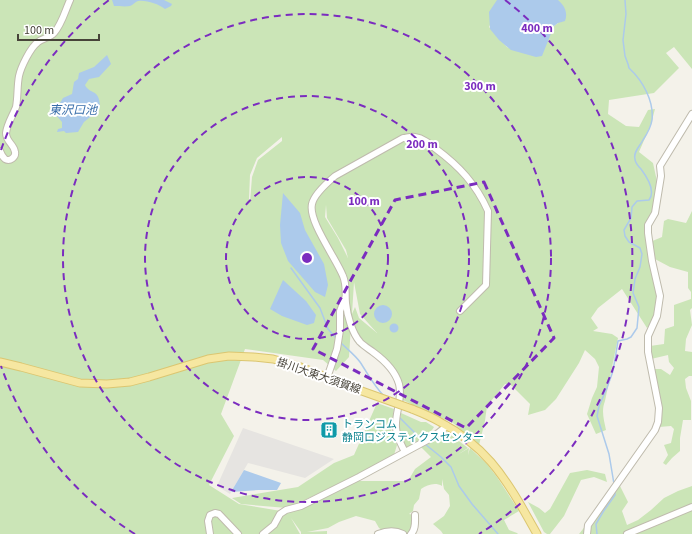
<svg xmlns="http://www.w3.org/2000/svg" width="692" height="534" font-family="'Source Sans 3','Noto Sans JP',sans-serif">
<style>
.green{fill:#cbe5b7;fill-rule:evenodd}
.parking{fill:#e6e4e1}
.water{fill:#accaeb}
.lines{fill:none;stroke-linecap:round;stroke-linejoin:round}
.stream{stroke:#accaeb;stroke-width:1.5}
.minor-casing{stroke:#bfbbad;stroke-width:8}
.major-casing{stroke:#dbc671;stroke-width:9}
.minor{stroke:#fff;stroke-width:6}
.major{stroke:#f6e7a1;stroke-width:7}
.major-bridge-casing{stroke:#dbc671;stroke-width:9;stroke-linecap:butt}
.major-bridge{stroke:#f6e7a1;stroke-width:7}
.marked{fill:none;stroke:#7b2cbf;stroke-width:3;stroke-dasharray:8 5;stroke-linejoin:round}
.ring{fill:none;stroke:#7b2cbf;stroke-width:2;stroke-dasharray:7 5}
.labels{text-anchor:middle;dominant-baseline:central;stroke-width:4;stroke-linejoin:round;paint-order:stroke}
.street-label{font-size:11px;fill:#474339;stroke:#fff}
.culture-label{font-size:11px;fill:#0d838f;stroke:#fff;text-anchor:start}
.water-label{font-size:12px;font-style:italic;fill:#3a6fab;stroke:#fff}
.centre{fill:#7b2cbf;stroke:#fff;stroke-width:2}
.ring-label{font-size:12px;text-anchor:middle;font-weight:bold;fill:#7b2cbf;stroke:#fff;stroke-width:4;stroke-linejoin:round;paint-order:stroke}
</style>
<rect width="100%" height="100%" fill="#f4f2ea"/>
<path class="green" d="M0,0H502L489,27L507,47L509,48L554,26L558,23L555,0H692V69L674,47L666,53L679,68L654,93L609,100L608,114L626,126L639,127L648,110L655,109L651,124L639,152L653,163L658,186L656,205L649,220L656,284V319L647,328L622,289L598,308L591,318L598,328L593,331L612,334L618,338L605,401C601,411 604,420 606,430L596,434L587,414L592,398L597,387L599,367L595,359L585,350L579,363L556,399L545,410L528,415L530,404L512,386L509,384H505L487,406L485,421L479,445L453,423L423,410L403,400L399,384L389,366L359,339L351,325L349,357L336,371L323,360L245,349L221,414L234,436L209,485L239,504L287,512L351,481H408L415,469L431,457L421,447L439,435L447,432L468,448L457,455L469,448L468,455L470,448L487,464L497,477L519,511L504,520L509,530L517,533L518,534H443L441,531L433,524L444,516L450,506L449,495L444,489L442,479V486C435,482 427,485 421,489L419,499L414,505L413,511L409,514L414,515L411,534L385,532L379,528L375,521L356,516L339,522L328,528L307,532L327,531V534H301V532L291,518L300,534H0ZM282,137V141L258,160L252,177L250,202L249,199L250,175L257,158ZM326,205L327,218L346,250L348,258L338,238L325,217ZM354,282L360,314L377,333L359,318L355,307L352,314Z
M692,211V308L690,310L692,325L686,339L685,351L692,352V376H689L685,379L686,388L691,401V420H683L680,438V451L672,458L666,465L663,463L668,455L664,445L671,443L674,429L671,426L659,427L654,369H661L670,375L674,368L669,362L668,355L651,359L650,346L664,344L665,329L674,326V305L691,299V292L688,288V272L670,267L653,258L650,242L662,237L664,221L668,219L686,223Z
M377,403L394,409L391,432L397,445L394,455L363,473L287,508L241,504L232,498L298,487L334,463L354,455Z
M401,413L421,422H426L434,427L432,430L427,434L424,439L406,448L399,428Z
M587,470L605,474L607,482L594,477L581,480L564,516L550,534H547L544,532L528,502L539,508L545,513L550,509L570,473Z
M619,484L628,502L622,511L627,525L638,520L651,510L664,498L678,491L692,486V534H579Z"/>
<path class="parking" d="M243,428L334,459L305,478L248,463L230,494L217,486Z"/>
<path class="water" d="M112,0H164L172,4L171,6L165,9C158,4 147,0 138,1C135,2 133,5 130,6C126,7 118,6 114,6Z
M497,0H558C565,6 568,13 565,21L558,23L554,26L542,56L536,57L511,50L499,40L490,29L489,12Z
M107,55L111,64L99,77L89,79L85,85C90,95 99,88 100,106L94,114L84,122L78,132L66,133L64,131L57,132L58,129L62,128V122L55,114V105L60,103L63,98L72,94L74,82L78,79L79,73L94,67Z
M283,193L300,213L305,230L324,264L328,285L325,297L315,292L288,261L281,243L280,225Z
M283,280L306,301L316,315L314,323L307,325L282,316L270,309Z
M374 314a9 9 0 1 1 18 0a9 9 0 1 1-18 0Z
M389.5 328a4.5 4.5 0 1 1 9 0a4.5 4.5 0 1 1-9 0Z
M244,470L281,483L277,490H259L231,492Z"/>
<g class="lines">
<path class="stream" d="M291,268L320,308L328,329L336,338
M340,342C347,349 355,355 360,362C368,374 374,386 384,396
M399,417L423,441
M425,444L441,457L451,467L459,486L472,504L498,534
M614,484L609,454L597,416L599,406L607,388L613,371L618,341L627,339L631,337L637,328L639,307L633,293L635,279L640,267L642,254L640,248L629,242L625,236L624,230L631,218L632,207L637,201L649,200C656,191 647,177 641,169C638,166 635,163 635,159C633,152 640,146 643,140C647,134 651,127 652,120C654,101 643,81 629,68L628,64L625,56L623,40L626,14L625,0
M597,534L596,524L603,512L615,495V490"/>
<g class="minor-casing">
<path id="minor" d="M0,151C1,154 3,157 5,159C10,162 16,157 15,152C14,144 6,142 6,133C7,124 13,115 16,107C18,97 17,86 19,76C21,67 30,48 38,42C43,38 50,38 54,33C62,24 65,11 70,0
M327,378L337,349L340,330V311L345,298
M405,452C401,444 396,436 396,427C395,412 403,399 399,384C395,370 384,360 373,352C369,349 364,346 360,342C352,333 347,315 346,303C345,293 347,285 343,276C336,258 308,221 312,204C314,194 328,182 335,176L403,138C406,138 411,136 415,137C423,138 430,144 436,149C459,166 476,184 488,211L486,285L460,311
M210,534L208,521L210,515L215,513L219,514L238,534
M263,534L274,525L280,514L286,510L301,506L359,477L433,437L447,426
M378,534C386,531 395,530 403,534
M411,534C416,529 415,522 415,515
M587,534L588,525L655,430L658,422L659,408L648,352V336L657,316L660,296L652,261L648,233V225L655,213L661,176L660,166L692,114
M627,534L692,507"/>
</g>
<g class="major-casing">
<path id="major" d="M0,362L21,367L80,383L107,384L130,382L149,377L208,359L229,356L253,357L273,359L298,366L359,390
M412,409C422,413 432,417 440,422C459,432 477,446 491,462C509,483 523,509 537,534"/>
</g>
<use href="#minor" class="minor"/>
<use href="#major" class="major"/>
<g class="major-bridge-casing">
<path id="major-bridge" d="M359,390L412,409"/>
</g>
<use href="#major-bridge" class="major-bridge"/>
</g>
<path class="marked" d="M484,182L554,338L466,428L313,349L395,200Z"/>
<g class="ring">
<circle cx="307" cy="258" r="81"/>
<circle cx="307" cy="258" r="162"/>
<circle cx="307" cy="258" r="244"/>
<path d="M135 534A325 325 0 0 1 1 366M1 150A325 325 0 0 1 109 0M505 0A325 325 0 0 1 479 534"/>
</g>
<defs>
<g id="building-square" transform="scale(0.9)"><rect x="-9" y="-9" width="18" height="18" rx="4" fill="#0f9aa8" stroke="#fff"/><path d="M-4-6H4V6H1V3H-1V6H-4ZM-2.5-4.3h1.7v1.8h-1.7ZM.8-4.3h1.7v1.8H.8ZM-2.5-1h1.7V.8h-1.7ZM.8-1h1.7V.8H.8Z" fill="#fff"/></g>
</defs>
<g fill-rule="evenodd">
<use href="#building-square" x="329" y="430"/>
</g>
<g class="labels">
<g class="street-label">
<text transform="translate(319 376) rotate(19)">掛川大東大須賀線</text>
</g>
<g class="culture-label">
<text x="342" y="424">トランコム<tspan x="342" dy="13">静岡ロジスティクスセンター</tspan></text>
</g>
<g class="water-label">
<text x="73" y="110">東沢口池</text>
</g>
</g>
<circle cx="307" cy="258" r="6" class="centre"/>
<g class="ring-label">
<text x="537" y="32">400 m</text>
<text x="480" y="90">300 m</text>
<text x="422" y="148">200 m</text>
<text x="364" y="205">100 m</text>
</g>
<path d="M18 34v6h81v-6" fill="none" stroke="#474339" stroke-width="2"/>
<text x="24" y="34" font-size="12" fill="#474339" stroke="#ffffff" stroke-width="3" paint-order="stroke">100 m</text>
</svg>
